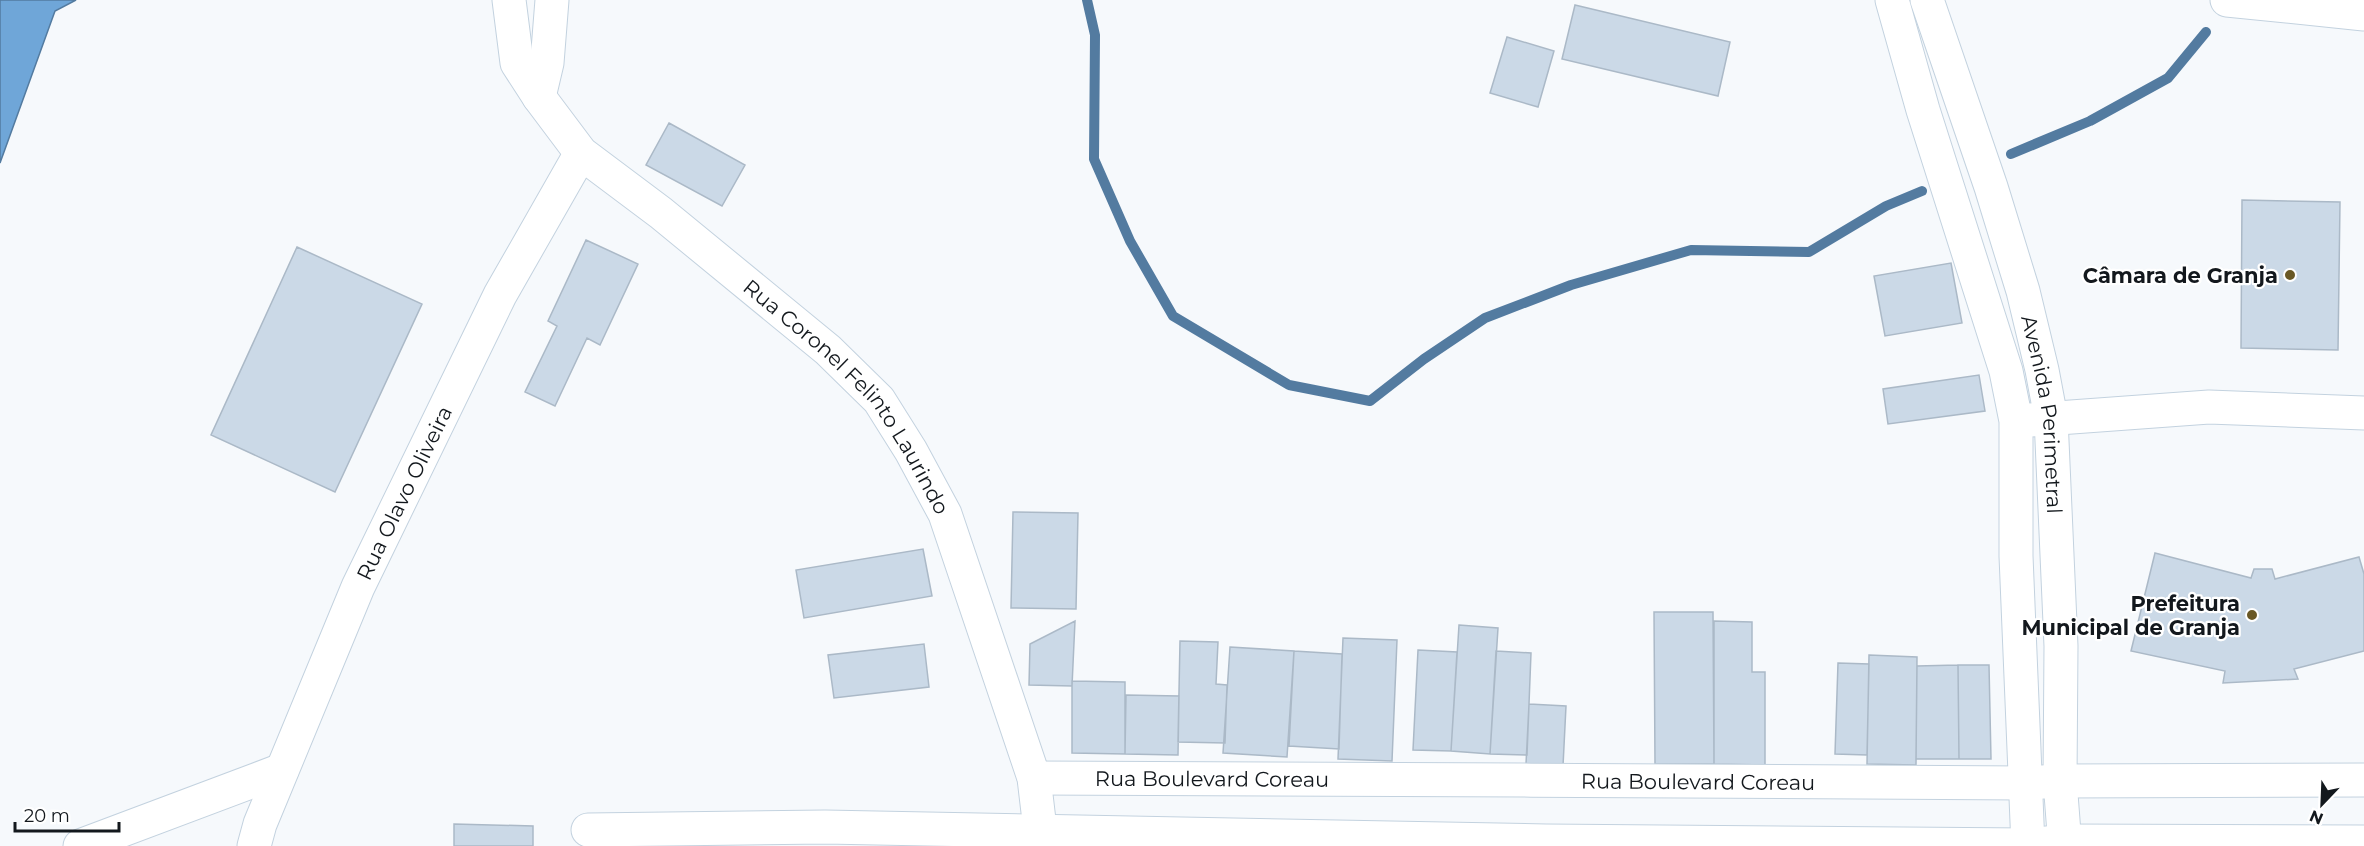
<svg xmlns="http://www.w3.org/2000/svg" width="2364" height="846" font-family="Montserrat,sans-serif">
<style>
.water{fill:#6fa6d8;stroke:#537ba0;stroke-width:1.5}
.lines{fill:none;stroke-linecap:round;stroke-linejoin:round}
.stream{stroke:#537ba0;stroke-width:10}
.building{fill:#cbd9e7;stroke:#abb9c7;stroke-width:1.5}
.minor-casing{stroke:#c3d2df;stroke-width:35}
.minor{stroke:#fff;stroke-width:33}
.poi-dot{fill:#695825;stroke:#fff;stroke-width:2}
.labels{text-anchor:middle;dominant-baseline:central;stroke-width:4.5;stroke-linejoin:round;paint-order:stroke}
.poi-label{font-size:21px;font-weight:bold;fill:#13181d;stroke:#fff;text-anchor:end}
.street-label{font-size:21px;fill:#13181d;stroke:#fff}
</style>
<rect width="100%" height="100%" fill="#f6f9fc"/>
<path class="water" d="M0,0H76L55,11L0,163Z"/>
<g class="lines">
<path class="stream" d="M1087,0L1095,35L1094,159L1130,241L1173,316L1289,385L1370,401L1424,359L1485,318L1571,285L1691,250L1809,252L1886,206L1922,191
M2011,154L2090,121L2168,78L2206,32"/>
</g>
<path class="building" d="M1575,5L1730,42L1718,96L1562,59Z
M1507,37L1554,51L1538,107L1490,93Z
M669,123L745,165L722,206L646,165Z
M2242,200L2340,202L2338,350L2241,348Z
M586,240L638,264L600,345L587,338L555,406L525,392L557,326L548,321Z
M297,247L422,304L335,492L211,435Z
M1951,263L1962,323L1885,336L1874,276Z
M1979,375L1985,411L1888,424L1883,389Z
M1013,512L1078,513L1076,609L1011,608Z
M923,549L932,596L804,618L796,570Z
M2155,553L2251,578L2254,569H2272L2275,579L2359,557L2364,574V651L2294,669L2298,679L2223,683L2225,671L2131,651Z
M1654,612H1713L1714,764H1655Z
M1075,621L1072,686L1029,685L1030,644Z
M1714,621L1752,622V672H1765V765L1714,764Z
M1459,625L1498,628L1490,754L1451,751Z
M1343,638L1397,640L1392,761L1338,759Z
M1180,641L1218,642L1216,684L1227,685L1225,743L1178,742Z
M924,644L929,687L834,698L828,655Z
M1230,647L1294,651L1287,757L1223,753Z
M1418,650L1457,652L1451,751L1413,750Z
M1294,651L1342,654L1339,749L1289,746Z
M1496,651L1531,653L1527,755L1490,754Z
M1869,655L1917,657L1916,765L1867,764Z
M1838,663L1869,664L1867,755L1835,754Z
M1958,665L1959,759H1916L1917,666Z
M1958,665H1989L1991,759H1959Z
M1072,681L1125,682V754L1072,753Z
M1126,695L1179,696L1178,755L1125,754Z
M1529,704L1566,706L1563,766L1526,764Z
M454,824L533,826V846H454Z"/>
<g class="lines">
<g class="minor-casing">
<g id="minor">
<path id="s1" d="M509,0L517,63L539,97L581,153L661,213L828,350L879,400L911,451L945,514L1034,778L1042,846"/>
<path d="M1892,0L1923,110L2006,371L2016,421V556L2028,846"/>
<path id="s2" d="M1927,0L1991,187L2023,291L2042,370L2051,418L2061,646L2060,781L2065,846"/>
<path d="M2227,0L2364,14"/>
<path d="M539,97L547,63L552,0"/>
<path d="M2030,420L2209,407L2364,413"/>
<path id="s3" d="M1034,778C1364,778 1695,782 2025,783L2060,781L2364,780"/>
<path d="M588,830L825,827L1546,841L2028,845L2065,841L2364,842"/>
<path d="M80,846L282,770"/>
<path id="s4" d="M254,846L260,824L358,587L500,295L581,153"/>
</g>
</g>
<use href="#minor" class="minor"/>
</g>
<g class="poi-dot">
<circle cx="2290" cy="275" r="6"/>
<circle cx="2252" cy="615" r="6"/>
</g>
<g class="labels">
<g class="poi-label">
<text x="2278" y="275">Câmara de Granja</text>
<text x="2240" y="603">Prefeitura<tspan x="2240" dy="24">Municipal de Granja</tspan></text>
</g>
<g class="street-label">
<text stroke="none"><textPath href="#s1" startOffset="538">Rua Coronel Felinto Laurindo</textPath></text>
<text stroke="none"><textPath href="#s2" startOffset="432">Avenida Perimetral</textPath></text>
<text stroke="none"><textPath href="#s4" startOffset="384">Rua Olavo Oliveira</textPath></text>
<text stroke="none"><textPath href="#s3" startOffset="178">Rua Boulevard Coreau</textPath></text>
<text stroke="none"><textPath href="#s3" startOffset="664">Rua Boulevard Coreau</textPath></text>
</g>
</g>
<g transform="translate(2322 804) rotate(203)" stroke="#ffffff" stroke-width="4.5" paint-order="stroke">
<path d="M0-4.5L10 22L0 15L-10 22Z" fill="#13181d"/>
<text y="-9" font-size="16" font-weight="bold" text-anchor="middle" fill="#13181d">N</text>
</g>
<path d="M15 822v9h104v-9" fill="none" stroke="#13181d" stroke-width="3"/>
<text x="24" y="822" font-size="18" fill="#13181d" stroke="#ffffff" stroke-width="4.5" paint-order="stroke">20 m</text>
</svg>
